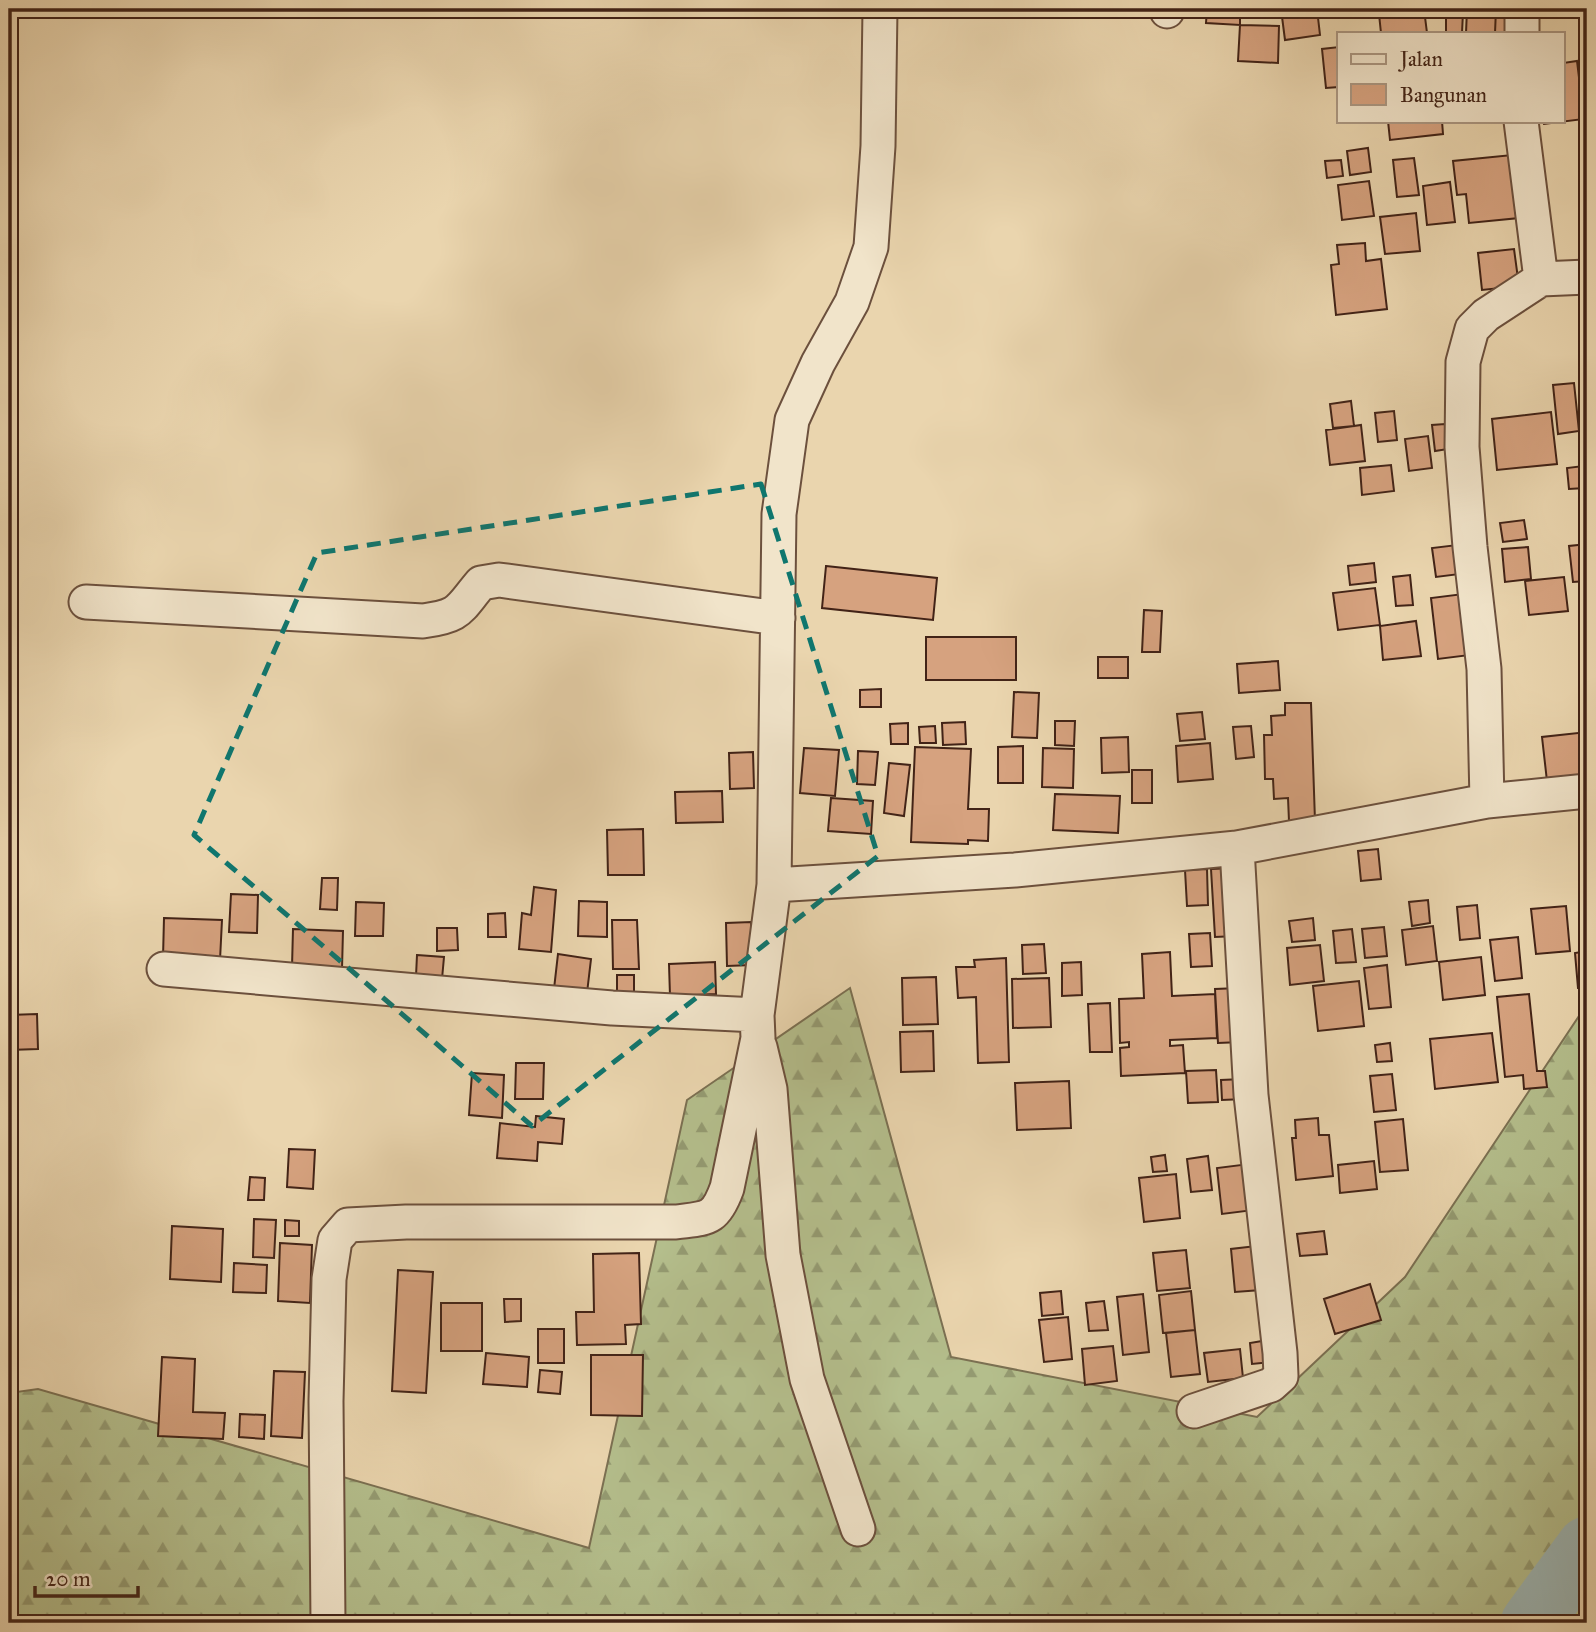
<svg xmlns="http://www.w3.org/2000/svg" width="1596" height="1632" font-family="'IM FELL Great Primer',serif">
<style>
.forest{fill:url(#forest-firs);stroke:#7b7052;stroke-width:2}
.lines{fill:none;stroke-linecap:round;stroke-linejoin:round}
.river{stroke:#9cb6b5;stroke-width:61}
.building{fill:#d6a27f;stroke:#422317;stroke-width:2}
.minor-casing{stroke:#6c503d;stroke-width:37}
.minor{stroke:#f1e4ca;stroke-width:33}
.marked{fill:none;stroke:#0f766e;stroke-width:5;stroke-dasharray:14 9;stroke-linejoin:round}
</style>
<defs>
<pattern id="forest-firs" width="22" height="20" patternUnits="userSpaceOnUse" patternTransform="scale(1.75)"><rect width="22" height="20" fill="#b4be8c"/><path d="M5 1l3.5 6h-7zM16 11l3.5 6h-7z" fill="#949a71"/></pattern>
</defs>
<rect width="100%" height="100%" fill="#ead5ae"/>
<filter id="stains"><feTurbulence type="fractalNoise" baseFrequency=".00286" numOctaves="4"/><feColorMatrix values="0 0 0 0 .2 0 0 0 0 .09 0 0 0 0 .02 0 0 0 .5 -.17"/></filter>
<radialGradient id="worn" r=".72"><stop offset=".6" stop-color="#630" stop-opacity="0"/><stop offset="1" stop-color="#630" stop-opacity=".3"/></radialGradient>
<path class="forest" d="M850,988L951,1357L1257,1417L1405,1277L1587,1004V1623H9V1393L38,1389L589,1548L687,1100Z"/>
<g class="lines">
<path class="river" d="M1531,1623L1587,1547"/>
</g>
<path class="building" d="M1207,9H1240V25L1206,23Z
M1281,9H1317L1320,35L1285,40Z
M1424,9L1427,33H1381L1379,14Z
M1467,9H1496L1495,33H1466Z
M1496,9H1510L1509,33H1495Z
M1446,11L1463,12L1462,33H1446Z
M1240,25L1279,26L1278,63L1238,61Z
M1339,47V87L1326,88L1322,49Z
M1577,61L1584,119L1544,124L1543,121H1563V63Z
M1388,121H1442L1443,134L1390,140Z
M1368,148L1371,172L1350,175L1347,151Z
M1512,155L1519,218L1469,223L1466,194L1457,195L1453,161Z
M1414,158L1419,195L1397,197L1393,160Z
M1341,160L1343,176L1327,178L1325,161Z
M1369,181L1374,216L1342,220L1338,185Z
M1450,182L1455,222L1427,225L1423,186Z
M1416,213L1420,251L1385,254L1380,217Z
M1365,243L1366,261L1381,259L1387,309L1336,315L1331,265L1339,264L1337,245Z
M1514,249L1519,286L1482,290L1478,253Z
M1574,383L1579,431L1558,434L1553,385Z
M1351,401L1354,426L1333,428L1330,404Z
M1394,411L1397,440L1378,442L1375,413Z
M1551,412L1557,464L1497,470L1492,419Z
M1445,424L1448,449L1435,451L1432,425Z
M1361,425L1365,461L1330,465L1326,430Z
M1428,436L1432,468L1409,471L1405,439Z
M1391,465L1394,491L1362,495L1360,468Z
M1583,466L1585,488L1569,489L1567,468Z
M1524,520L1527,539L1503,542L1500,523Z
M1587,544V581L1573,582L1569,546Z
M1457,545L1460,574L1436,577L1432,548Z
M1528,547L1531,579L1505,582L1502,549Z
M1374,563L1376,582L1350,585L1348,566Z
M826,566L937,578L933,620L822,608Z
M1410,575L1413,605L1396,606L1393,577Z
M1564,577L1568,611L1529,615L1525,581Z
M1375,588L1380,625L1338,630L1333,593Z
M1463,594L1470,655L1438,659L1431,598Z
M1144,610L1162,611L1160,652H1142Z
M1416,621L1421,656L1383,660L1380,626Z
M926,637H1016V680H926Z
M1098,657H1128V678H1098Z
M1278,661L1280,690L1239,693L1237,664Z
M881,689V707H860V690Z
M1014,692L1039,693L1037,738L1012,737Z
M1285,703H1311L1315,821H1289L1288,798L1274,799L1273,779H1265L1264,735H1272L1271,716L1285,715Z
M1202,712L1205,739L1180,741L1177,714Z
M1055,721H1075L1074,746L1055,745Z
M965,722L966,744L943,745L942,723Z
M908,723V744H891L890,724Z
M935,726L936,743H920L919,727Z
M1251,726L1254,757L1236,759L1233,727Z
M1587,732V785L1548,790L1542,737Z
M1128,737L1129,772L1102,773L1101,738Z
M1210,743L1213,779L1178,782L1176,746Z
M1023,746V783H998V747Z
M915,747L971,749L968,809H989L988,841L968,840V844L911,842Z
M804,748L839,750L835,796L800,793Z
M1043,748L1074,749L1073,788L1042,787Z
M858,751L878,752L875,785L857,784Z
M753,752L754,788L730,789L729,753Z
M889,763L910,765L904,816L884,813Z
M1132,770H1152V803H1132Z
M722,791L723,822L676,823L675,792Z
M1055,794L1120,796L1118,833L1053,830Z
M831,798L873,801L871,834L828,831Z
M643,829L644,875H608L607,830Z
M1378,849L1381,879L1361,881L1358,851Z
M1233,868L1236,936L1215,937L1211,869Z
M1207,869L1208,905L1187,906L1185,870Z
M322,878H338L337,910L320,909Z
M534,887L556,890L551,952L519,949L522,913L531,915Z
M231,894L258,895L257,933L229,932Z
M1428,900L1430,923L1412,926L1409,902Z
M579,901L607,902V937L578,936Z
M356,902L384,903L383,936H355Z
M1477,905L1480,938L1460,940L1457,907Z
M1566,906L1570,951L1536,954L1531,909Z
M505,913L506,937H488V914Z
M164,918L222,920L220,960L163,958Z
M1313,918L1315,940L1292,942L1289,921Z
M612,920H637L639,969H613Z
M751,922L752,965L727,966L726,923Z
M1433,926L1437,961L1406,965L1402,930Z
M1384,927L1387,956L1365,958L1362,929Z
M437,928H457L458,950L437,951Z
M293,929L343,931L342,969L292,967Z
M1352,929L1356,962L1336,963L1333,931Z
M1210,933L1212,966L1191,967L1189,934Z
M1518,937L1522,978L1495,981L1490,940Z
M1044,944L1046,973L1023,974L1022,945Z
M1320,945L1324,981L1290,985L1287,948Z
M1587,951V987L1578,988L1575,953Z
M1170,952L1172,996L1215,994L1217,1038L1170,1040V1046L1183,1045L1185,1073L1121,1076L1120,1048L1129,1047V1042L1120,1043L1119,999L1144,998L1142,954Z
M558,954L591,959L587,993L554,989Z
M417,955L444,957L442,979L416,976Z
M1481,957L1485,995L1443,1000L1439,962Z
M1006,958L1009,1062L978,1063L976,997L958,998L956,967H975L974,960Z
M715,962L716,994L670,996L669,964Z
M1081,962L1082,995L1062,996V963Z
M1387,965L1391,1007L1369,1009L1364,968Z
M617,975H634V993H617Z
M936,977L938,1024L903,1025L902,978Z
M1049,978L1051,1027L1013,1028L1012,979Z
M1359,981L1364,1026L1318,1031L1313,986Z
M1239,988L1241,1042L1218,1043L1215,989Z
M1529,994L1537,1071H1545L1547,1087L1524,1089L1523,1075L1505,1077L1497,997Z
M1110,1003L1112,1052H1090L1088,1004Z
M37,1014L38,1049L9,1050V1015Z
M933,1031L934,1071L901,1072L900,1032Z
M1492,1033L1498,1082L1435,1089L1430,1039Z
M1390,1043L1392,1061L1377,1062L1375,1045Z
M516,1063H544L543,1099H515Z
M1216,1070L1218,1102L1188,1103L1186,1071Z
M472,1073L504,1075L502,1118L469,1115Z
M1392,1074L1396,1110L1374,1112L1370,1076Z
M1243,1079L1244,1099L1222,1100L1221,1080Z
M1069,1081L1071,1128L1017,1130L1015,1083Z
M536,1116L564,1119L562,1144L538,1142L537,1161L497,1158L500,1123L535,1127Z
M1318,1118L1319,1135H1329L1333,1176L1296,1180L1292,1138H1296L1295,1120Z
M1403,1119L1408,1170L1380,1172L1375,1122Z
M289,1149L315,1150L313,1189L287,1187Z
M1165,1155L1167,1171L1153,1172L1151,1157Z
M1208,1156L1212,1190L1191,1192L1187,1159Z
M1374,1161L1377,1189L1340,1193L1338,1165Z
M1249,1164L1254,1210L1222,1214L1217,1168Z
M1176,1174L1180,1218L1144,1222L1139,1178Z
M250,1177L265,1178L264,1200H248Z
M254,1219L276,1220L274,1258L253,1257Z
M285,1220L299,1221V1236H285Z
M172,1226L223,1229L221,1282L170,1279Z
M1324,1231L1327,1254L1300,1256L1297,1234Z
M280,1243L312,1245L310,1303L278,1301Z
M1256,1246L1261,1290L1235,1292L1231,1249Z
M1186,1250L1190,1288L1157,1291L1153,1253Z
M639,1253L641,1324L625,1325L626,1344L577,1345L576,1312H594L593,1254Z
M234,1263L267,1265L266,1293L233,1292Z
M398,1270L433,1272L426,1393L392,1391Z
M1370,1284L1381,1320L1335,1334L1324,1299Z
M1061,1291L1063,1314L1042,1316L1040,1293Z
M1191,1291L1195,1330L1163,1333L1159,1295Z
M1143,1294L1149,1352L1123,1355L1117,1297Z
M504,1299H521V1321L505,1322Z
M1104,1301L1108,1330L1089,1331L1086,1303Z
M441,1303H482V1351H441Z
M1068,1317L1072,1359L1044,1362L1039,1320Z
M538,1329H564V1363H538Z
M1195,1330L1200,1374L1171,1377L1166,1333Z
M1268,1340L1271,1362L1252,1364L1250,1343Z
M1113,1346L1117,1381L1085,1385L1082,1349Z
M1240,1349L1243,1378L1208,1382L1204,1353Z
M486,1353L529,1357L527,1387L483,1384Z
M591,1355H643L642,1416L591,1415Z
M162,1357L195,1359L193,1412L225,1413L223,1439L158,1436Z
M540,1370L562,1372L560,1394L538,1392Z
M274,1371L305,1372L302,1438L271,1436Z
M240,1414L265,1415L264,1439L239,1437Z"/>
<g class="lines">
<g class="minor-casing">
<path id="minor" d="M1167,11V9
M1522,33V9
M1521,121L1541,279
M86,602L423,621C461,616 458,610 481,583L499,580L778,618
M1487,801L1484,669L1470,547L1462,447L1463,362L1472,329L1486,315L1541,279L1587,277
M774,885L1015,870L1237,848L1487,801L1587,791
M164,969L612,1008L757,1015
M760,1047L770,1089L783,1255L807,1379L858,1529
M1194,1411L1271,1385L1281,1376L1280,1353L1251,1095L1237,848
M328,1623L326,1401L329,1279L335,1240L348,1225L406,1222H676C707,1218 715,1221 727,1188L758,1038L757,1015L774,885L779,514L792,420L818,363L852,302L871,247L878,146L880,9"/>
</g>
<use href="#minor" class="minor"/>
</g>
<path class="marked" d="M761,484L878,856L532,1126L194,835L317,553Z"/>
<rect width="1596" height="1632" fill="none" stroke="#ead5ae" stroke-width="35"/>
<rect x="10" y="10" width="1575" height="1611" fill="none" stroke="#422317" stroke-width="3.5"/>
<rect x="18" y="18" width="1561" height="1597" fill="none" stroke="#422317" stroke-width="2"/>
<rect x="1337" y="32" width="228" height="91" fill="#f1e4ca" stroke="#ab9782" stroke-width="2"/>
<rect x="1351" y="54" width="35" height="10" fill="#f1e4ca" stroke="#ab9782" stroke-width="2"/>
<text x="1400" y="66" font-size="21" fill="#422317">Jalan</text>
<rect x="1351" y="84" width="35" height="21" fill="#d6a27f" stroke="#ab9782" stroke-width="2"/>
<text x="1400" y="102" font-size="21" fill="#422317">Bangunan</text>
<path d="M35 1586v10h103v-10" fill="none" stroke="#422317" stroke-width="3.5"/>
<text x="46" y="1586" font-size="21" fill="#422317" stroke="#f1e4ca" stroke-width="5" paint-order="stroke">20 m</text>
<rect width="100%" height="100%" filter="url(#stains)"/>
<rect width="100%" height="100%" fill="url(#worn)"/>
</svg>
